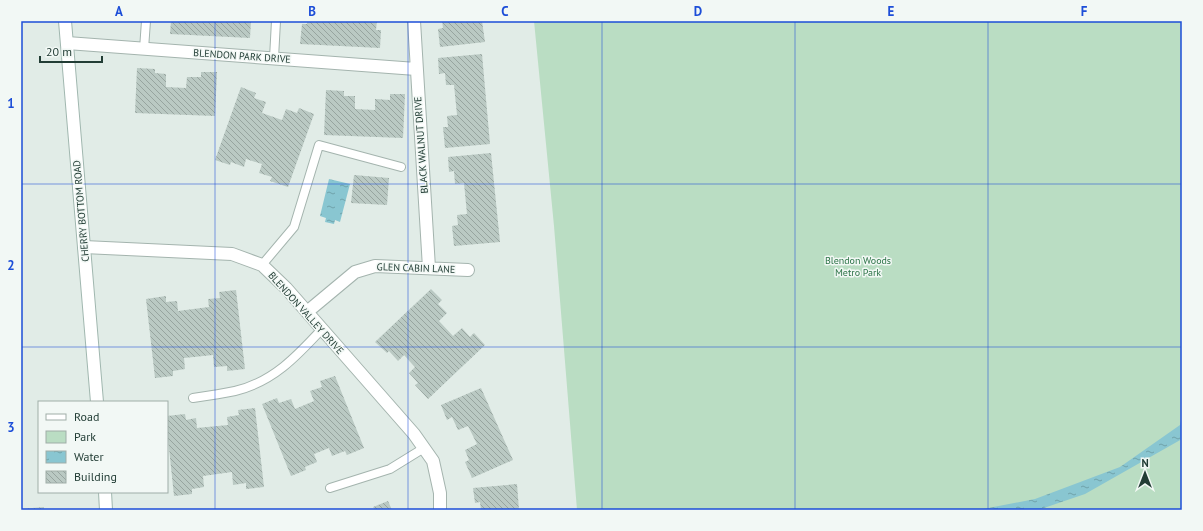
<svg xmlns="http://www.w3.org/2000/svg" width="1203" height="531" font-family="'PT Sans',sans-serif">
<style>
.green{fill:#baddc3}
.water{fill:url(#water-ripples)}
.building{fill:url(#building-back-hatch)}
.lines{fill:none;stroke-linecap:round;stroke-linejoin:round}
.lane-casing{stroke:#a4b4ae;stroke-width:10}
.street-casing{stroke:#a4b4ae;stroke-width:14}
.secondary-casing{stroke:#a0b7af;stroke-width:14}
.lane{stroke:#fff;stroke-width:8}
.street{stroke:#fff;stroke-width:12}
.secondary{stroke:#fff;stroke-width:12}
.grid{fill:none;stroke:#1d4ed8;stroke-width:1;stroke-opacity:0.55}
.labels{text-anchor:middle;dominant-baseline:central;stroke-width:3;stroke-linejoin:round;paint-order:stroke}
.street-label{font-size:10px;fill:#223d35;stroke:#f2f8f5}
.park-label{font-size:10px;fill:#2c7347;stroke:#f2f8f5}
.neatline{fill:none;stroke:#1d4ed8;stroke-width:1.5}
.grid-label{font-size:13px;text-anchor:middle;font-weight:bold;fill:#1d4ed8}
</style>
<defs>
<pattern id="water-ripples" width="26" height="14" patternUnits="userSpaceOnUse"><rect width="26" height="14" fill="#89c6d1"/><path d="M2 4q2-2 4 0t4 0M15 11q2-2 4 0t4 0" fill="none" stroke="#70a2aa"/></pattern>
<pattern id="building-back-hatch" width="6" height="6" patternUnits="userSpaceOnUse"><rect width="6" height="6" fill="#bac9c3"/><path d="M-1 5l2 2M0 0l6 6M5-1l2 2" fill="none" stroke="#97a49f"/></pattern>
</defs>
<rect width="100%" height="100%" fill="#e1ece7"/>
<path class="green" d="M534,21H1182V510H577L554,226Z"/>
<path class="water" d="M329,179L350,184L340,222L335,220L334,224L325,222L326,218L320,216Z
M1182,416V439L1085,494L1038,510H978L1035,499L1120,467L1180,425Z"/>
<path class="building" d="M171,21H251L250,38L170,34Z
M307,21H377L376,30H381L380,48L300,44L302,24H307Z
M442,21H482L485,42L440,47L438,29L443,28Z
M482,54L490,144L445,148L443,127H448L447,116L457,115L454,85H446L445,73L439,74L438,58Z
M137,68L155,69V73L166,74V87L186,88L187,77H201V72H217L215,116L135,113Z
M241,87L256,93L254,98L266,102L262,113L282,120L286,109L297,113L299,108L314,114L288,187L270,181L272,177L259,173L262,164L246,159L244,167L231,162L230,165L215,160Z
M326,90L344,91V96H355V109L375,110V99L390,100V94H405L403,138L324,135Z
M491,153L500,242L454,246L452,226L458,225L457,215L467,214L464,183L455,184L454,171L449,172L448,157Z
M354,175L389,178L387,205L351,203Z
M431,289L442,300L438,304L447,313L439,321L453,336L462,328L470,337L474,333L485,345L428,399L415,385L418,383L409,373L415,367L404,355L398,361L389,351L387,353L375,342Z
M236,290L245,369L227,371V366L214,367L213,355L184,358L185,369L173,371V376L155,378L146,299L166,296V302L177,301L178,311L209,307L208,299L220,298L219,292Z
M335,376L364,448L347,455L345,451L332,456L329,448L314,454L317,462L305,467L306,470L291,476L262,404L277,398L279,403L291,399L295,409L314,401L310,391L322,387L320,381Z
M481,388L513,460L472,478L465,462L469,460L465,450L477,444L468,426L458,430L452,417L447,420L441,405Z
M255,408L264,487L246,489V483L233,485L232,472L203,476L204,487L192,489V494L174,496L167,429V416L185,414L186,420L196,418L197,428L228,425L227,417L239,415L238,410Z
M517,484L519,510H481L480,502L475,503L473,488Z
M388,501L392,510H375L373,507Z
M44,507V510H21V509Z"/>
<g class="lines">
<g class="lane-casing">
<path id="lane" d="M144,49L146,21
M274,58L276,21
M262,265L294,227L319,145L401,167
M193,398C207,396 221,394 235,391C273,382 297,356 322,329
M330,488L390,469L424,448"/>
</g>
<g class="street-casing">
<path id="street" d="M414,21L429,268
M67,43L416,69
M84,247L232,254L262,265L286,288L414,434L433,461L440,493V510
M307,312L355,272L375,266L468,270"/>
</g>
<g class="secondary-casing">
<path id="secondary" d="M65,21L97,402
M105,492L106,510"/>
</g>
<use href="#lane" class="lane"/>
<use href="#street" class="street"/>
<use href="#secondary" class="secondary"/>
</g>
<path class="grid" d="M215,21V510M408,21V510M602,21V510M795,21V510M988,21V510M21,184H1182M21,347H1182"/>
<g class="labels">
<g class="street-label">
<text transform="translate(242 56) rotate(4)">BLENDON PARK DRIVE</text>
<text transform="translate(421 145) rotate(-94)">BLACK WALNUT DRIVE</text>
<text transform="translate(81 211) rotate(-95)">CHERRY BOTTOM ROAD</text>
<text transform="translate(416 268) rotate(2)">GLEN CABIN LANE</text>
<text transform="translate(306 313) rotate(48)">BLENDON VALLEY DRIVE</text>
</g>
<g class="park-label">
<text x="858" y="260">Blendon Woods<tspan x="858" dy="12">Metro Park</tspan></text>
</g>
</g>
<rect width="1203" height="531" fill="none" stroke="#f2f8f5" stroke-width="44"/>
<rect x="38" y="401" width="130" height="92" fill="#f2f8f5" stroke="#9fada8"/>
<rect x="46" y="414" width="20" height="6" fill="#ffffff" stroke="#9fada8"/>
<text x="74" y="421" font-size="12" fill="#223d35">Road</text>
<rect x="46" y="431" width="20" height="12" fill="#baddc3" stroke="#9fada8"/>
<text x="74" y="441" font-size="12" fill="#223d35">Park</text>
<rect x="46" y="451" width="20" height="12" fill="url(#water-ripples)" stroke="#9fada8"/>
<text x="74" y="461" font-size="12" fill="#223d35">Water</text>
<rect x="46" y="471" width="20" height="12" fill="url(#building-back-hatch)" stroke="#9fada8"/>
<text x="74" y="481" font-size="12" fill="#223d35">Building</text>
<g transform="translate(1145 473)" stroke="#f2f8f5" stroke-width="3" paint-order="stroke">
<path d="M0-3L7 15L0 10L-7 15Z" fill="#223d35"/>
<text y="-6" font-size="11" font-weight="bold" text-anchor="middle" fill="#223d35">N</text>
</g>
<path d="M40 56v6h62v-6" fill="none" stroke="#223d35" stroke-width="2"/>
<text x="46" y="56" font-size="12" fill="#223d35" stroke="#f2f8f5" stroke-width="3" paint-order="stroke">20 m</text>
<rect x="22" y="22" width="1159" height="487" class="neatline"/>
<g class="grid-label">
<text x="119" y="16">A</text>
<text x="312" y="16">B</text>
<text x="505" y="16">C</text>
<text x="698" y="16">D</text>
<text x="891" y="16">E</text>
<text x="1084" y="16">F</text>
<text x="11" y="108">1</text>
<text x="11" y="270">2</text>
<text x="11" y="432">3</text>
</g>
</svg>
